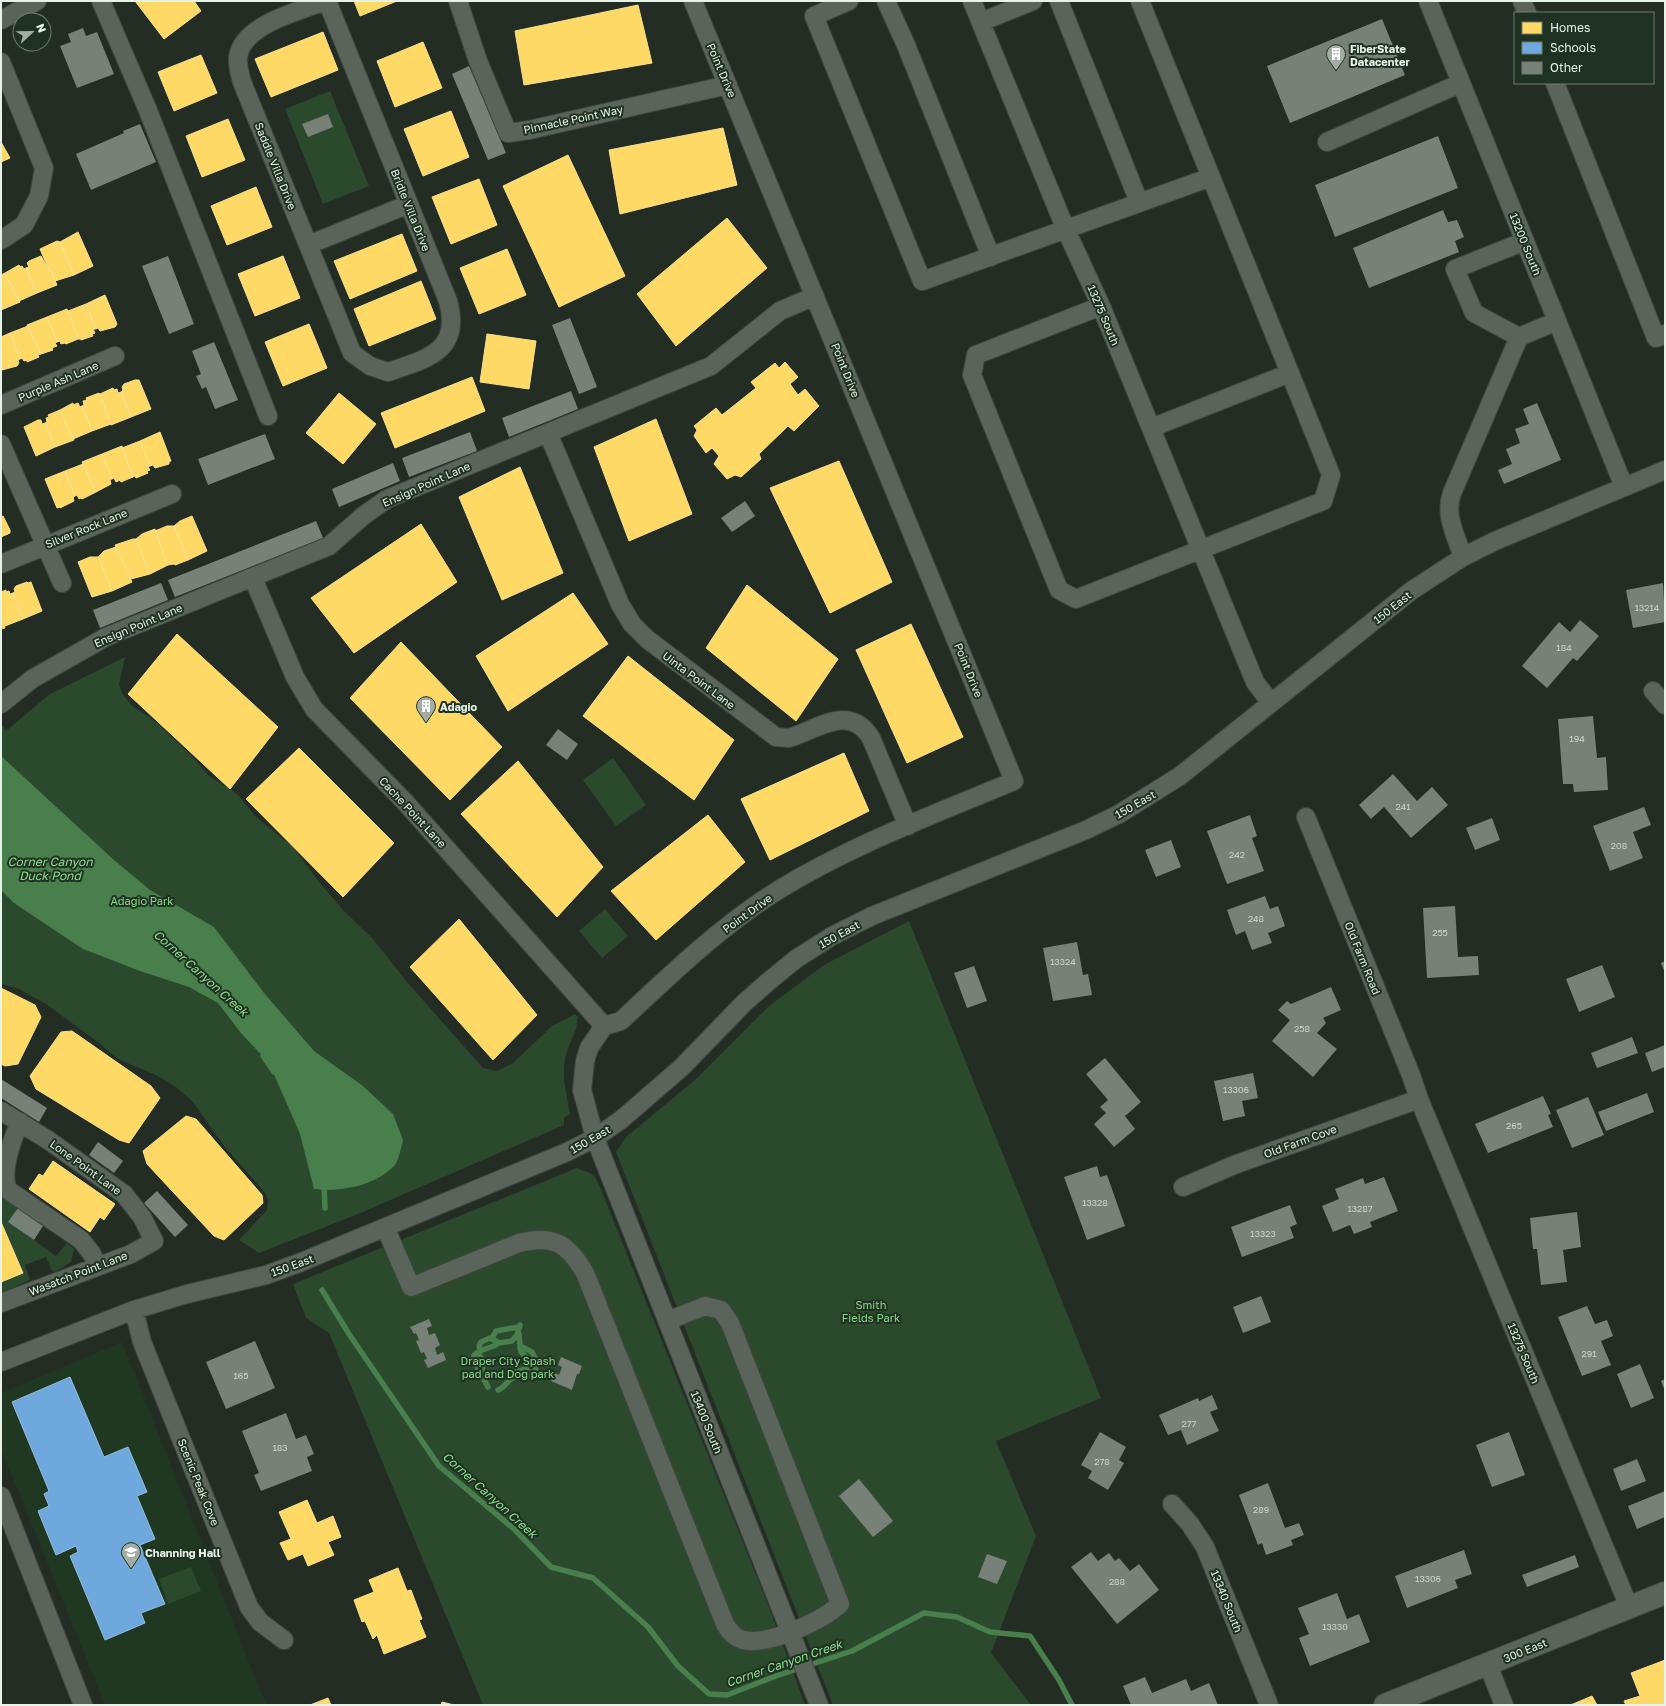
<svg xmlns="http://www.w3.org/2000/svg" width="1666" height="1706" font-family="'Golos Text',sans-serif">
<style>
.built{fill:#203722}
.green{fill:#2b492d}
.water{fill:#487f4c}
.homes{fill:#ffd966;stroke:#f8e18d}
.schools{fill:#6fa8dc;stroke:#93bedf}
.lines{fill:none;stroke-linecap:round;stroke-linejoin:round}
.stream{stroke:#487f4c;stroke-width:5.5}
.building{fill:#788178}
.minor-casing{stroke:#3f4840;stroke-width:20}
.major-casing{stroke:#3f4840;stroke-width:24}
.minor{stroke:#5b645b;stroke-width:18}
.major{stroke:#5a655a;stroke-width:22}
.labels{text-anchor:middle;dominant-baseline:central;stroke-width:4;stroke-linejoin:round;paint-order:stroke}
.number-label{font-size:9px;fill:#cbd6cb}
.poi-label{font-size:11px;font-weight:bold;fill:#e7f3e7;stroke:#1f3120;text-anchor:start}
.street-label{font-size:11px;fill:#e7f3e7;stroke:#1f3120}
.park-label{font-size:11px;fill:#87d98c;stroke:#1f3120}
.water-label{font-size:12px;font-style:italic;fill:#8cdf92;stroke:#1f3120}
</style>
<rect width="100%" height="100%" fill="#232d24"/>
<path class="built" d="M122,1342L260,1690L267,1705H105L1,1449V1393Z"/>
<path class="green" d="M330,91L369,186L323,204L285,109Z
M125,657L119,684L122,693L131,705L157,723L190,754L208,775L238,795L256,817L294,848L319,882L344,911L373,939L407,982L483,1068L497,1071L513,1063L552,1026L575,1014L578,1017L576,1029L567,1051L564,1065V1081L570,1114L564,1118V1125L358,1214L259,1253L239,1240L267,1210L268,1200L266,1194L224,1146L193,1102L176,1087L156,1075L118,1059L95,1040L46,1004L19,989L1,984V724L6,731L50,694Z
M613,758L646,805L616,826L583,780Z
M605,909L628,936L602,958L579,931Z
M909,921L1101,1398L996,1441L1036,1536L991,1653L1031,1705H833L616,1152L626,1137L696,1079L769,1006L824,965Z
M577,1168L594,1175L600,1187L767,1602L805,1705H483L329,1333L306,1318L293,1284Z
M1,1197L18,1208L9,1222L56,1256L67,1243L74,1249L71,1262L55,1272L52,1271L46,1257L25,1265L30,1280L1,1293V1282L23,1272L1,1222Z
M191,1567L201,1591L168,1604L159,1579Z"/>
<path class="water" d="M1,756L114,860L150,890L214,927L264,993L314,1051L363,1086L393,1114L403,1140C401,1147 399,1161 394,1166C375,1186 340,1192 314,1189L300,1134L269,1063L241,1033L218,1003L189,987L140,971L83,949L14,903L1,890Z"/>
<path class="homes" d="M135,1H194L201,11L164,39Z
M354,1H397L360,16Z
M638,5L652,63L524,85L515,31Z
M323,32L338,70L271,97L255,59Z
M423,42L442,88L395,107L377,61Z
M201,55L217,93L174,111L158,72Z
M451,111L469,157L423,176L404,129Z
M228,119L245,160L202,177L186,136Z
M723,128L737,185L620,214L609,150Z
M1,142L10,158L1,162Z
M568,155L625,276L559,307L503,186Z
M479,179L497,225L451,244L432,197Z
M256,187L272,227L227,245L211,206Z
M727,218L767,268L676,346L637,294Z
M78,232L93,266L74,275L60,242Z
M402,234L417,271L350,299L334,261Z
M57,241L60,242L74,275L55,281L50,269L49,270L40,249Z
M507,249L526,295L479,314L460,268Z
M41,256L49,270L50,269L57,285L37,293L26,268L29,267L27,263L29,261Z
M283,256L300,298L255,316L238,274Z
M19,265L20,267L22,266L24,269L26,268L37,293L19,301L5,273Z
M5,273L20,302L1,310V275Z
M421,281L436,319L369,346L354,309Z
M105,295L117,324L115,327L100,331L98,328L96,329L86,304Z
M86,304L96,329H93L95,333L92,334L93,336L81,340V339H78L68,311Z
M67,309L78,339L66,344L65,343L61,344L60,341L57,342L47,317Z
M47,317L57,342L55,343L57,346L52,348L53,350L41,354L27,325Z
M309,324L327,368L283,386L265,342Z
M28,326L41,354L38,355L39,357L27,362V360L24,361L22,358L20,359L10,333Z
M10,333L20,359L18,360L19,363L17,366L2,370L1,337Z
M487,334L536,341L529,389L480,382Z
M785,362L798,377L790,384L798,395L805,389L819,406L794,431L788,426L759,454L761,459L741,477L735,475L727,479L714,464L719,456L712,448L706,453L694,436L697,430L694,426L716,408L722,415L756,388L751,382L775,363L779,368Z
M472,377L485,411L395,448L381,413Z
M135,380H139L151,409L131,417L121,392L123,390L122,387L124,384Z
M113,388L114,390L117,389L118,393L121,392L131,417L111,425L100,394Z
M99,393L106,409L105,410L111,424L92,431L82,406L84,405L83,401L87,400L86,398Z
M339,393L376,424L343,464L306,433Z
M73,403V405L78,403L80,407L82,406L92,431L73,439L60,410Z
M60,410L74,440L55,447L45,423L47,422L46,418L49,417L48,415Z
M656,419L692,514L629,541L594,447Z
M38,420H41L42,424L45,423L55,447L36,456L24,427Z
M160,432L171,461L169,462V464L155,468L153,465L150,466L140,441Z
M140,441L150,466L148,467L150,470L147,471L148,473L136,478L135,476L133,477L122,448Z
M122,446L133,477L121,482L120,480L116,482L114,478L112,479L102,454Z
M102,454L112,479L110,480L111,484L96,492L82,462Z
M839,461L892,582L830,613L770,488Z
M83,464L96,492L82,499L81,498L79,499L77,495L75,496L65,471Z
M520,467L563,573L502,600L459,497Z
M65,471L75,496L73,497L74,501L60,508V507L57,508L45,479Z
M3,516L10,530V533L1,537V517Z
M192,516L207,551L188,560L174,526L180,521Z
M421,524L457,582L354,653L311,598Z
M167,526H174L188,560L175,565L174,564L168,565L155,531Z
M155,529L168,565L150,574L136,539L142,534Z
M133,539H136L150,574L131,579L115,545Z
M116,547L132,582L112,591L98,557L104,551Z
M90,557H98L112,591L92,597L78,562Z
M27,582L28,583L31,582L42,611L23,619L13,593L15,592L14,589L16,586Z
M747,585L838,659L796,721L706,648Z
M6,590V592L9,591L10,594L13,593L23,619L5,626L1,617V592Z
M573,593L608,644L508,711L476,656Z
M1,617L5,628L1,629Z
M911,624L963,737L907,763L856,650Z
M177,634L278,727L230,789L128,694Z
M401,642L502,747L450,800L350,698Z
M628,656L734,740L694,800L583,716Z
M299,748L394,843L343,897L246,799Z
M844,753L869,811L770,860L741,799Z
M518,761L603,867L557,917L461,814Z
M708,815L745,862L656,940L611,891Z
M459,919L537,1015L493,1060L410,967Z
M1,988L35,1005L41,1017L18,1064L5,1066L1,1064Z
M72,1031L151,1086L160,1098L129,1143L119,1140L36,1089L30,1076L61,1032Z
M186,1116L196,1119L262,1195L263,1203L224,1240L214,1236L147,1164L143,1151Z
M53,1161L115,1204L104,1220L100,1217L90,1232L29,1189L39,1174L43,1176Z
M1,1222L23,1273L1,1282Z
M307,1500L317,1523L333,1516L341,1537L328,1542L334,1555L308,1566L303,1554L288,1560L280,1543L291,1539L279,1512Z
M398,1568L407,1591L411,1590L422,1619L419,1620L426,1637L384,1654L377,1635L373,1639L365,1621L362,1622L354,1600L374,1592L369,1580Z
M1665,1660V1703L1660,1705H1626L1624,1701L1640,1696L1631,1673Z
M1592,1696L1597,1705H1569L1573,1704Z
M328,1698L331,1705H310Z
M442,1702L454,1705H441Z"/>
<path class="schools" d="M70,1377L104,1457L128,1447L147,1492L137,1496L155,1539L140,1545L165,1604L141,1613L145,1623L105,1640L70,1556L78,1552L76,1546L56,1555L38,1511L49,1506L44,1494L49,1491L12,1402Z"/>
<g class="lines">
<path class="stream" d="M263,1056L274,1072
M324,1184L325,1208
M322,1290L349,1334L439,1466L514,1529L551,1567L593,1578L648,1627L678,1666L709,1694L727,1695L776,1676L852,1651L924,1613L957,1617L990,1632L1030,1636L1059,1680L1072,1705
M492,1338L496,1331L519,1327
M520,1348L521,1352L533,1364
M480,1351C488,1347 490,1349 499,1343
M477,1353C484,1358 484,1365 481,1373
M511,1378L515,1372L534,1366
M488,1387L473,1359L474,1355L480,1351L479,1346L481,1342L490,1338L499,1343L512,1341L517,1335L520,1325
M498,1390C505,1388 507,1380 513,1378C521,1373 529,1379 537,1372L533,1364L535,1358L532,1352L520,1346L519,1334"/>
</g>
<path class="building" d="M1382,19L1405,75L1290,123L1267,66Z
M83,28L86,36L97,32L114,74L77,88L60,46L71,42L68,34Z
M469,66L506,153L488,160L452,74Z
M328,114L333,127L308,137L302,124Z
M140,124L156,162L91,190L76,154L124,133L123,131Z
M1438,136L1458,188L1335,237L1315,185Z
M1443,210L1448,222L1457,220L1464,237L1455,241L1459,252L1369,288L1353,248Z
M168,256L194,324L169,334L142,266Z
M570,318L597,387L579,394L552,325Z
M214,342L238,400L215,409L206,387L202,389L196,376L201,374L192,351Z
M571,391L578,409L509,437L502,418Z
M1537,403L1561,460L1504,484L1498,470L1512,464L1506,449L1520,443L1515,429L1529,424L1523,409Z
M470,432L477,451L409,477L402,458Z
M265,434L275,459L208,485L198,459Z
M393,463L400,481L339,507L332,489Z
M745,501L755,516L732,532L721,518Z
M316,521L323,538L175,597L168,580Z
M161,583L168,600L100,628L93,610Z
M1663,583L1665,622L1633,628L1626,590Z
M1580,620L1599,636L1577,661L1573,658L1547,688L1522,666L1559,622L1570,632Z
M1593,716L1597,758L1606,757L1608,790L1574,792L1573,784H1563L1558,719Z
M558,729L578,744L567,760L546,745Z
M1393,774L1417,801L1432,787L1448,805L1411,838L1384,807L1371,819L1359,805Z
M1644,807L1651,825L1633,832L1643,858L1610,871L1593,826Z
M1250,815L1257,836L1252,838L1264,871L1227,884L1207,831Z
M1492,818L1500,840L1475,850L1466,828Z
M1171,840L1181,867L1156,877L1145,850Z
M1265,896L1270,909L1278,906L1285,926L1268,933L1272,943L1252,950L1245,931L1236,935L1227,910Z
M1455,906L1458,957L1478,956L1479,975L1427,978L1423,908Z
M1077,942L1083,975L1088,974L1092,995L1053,1001L1043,948Z
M1665,961V973L1661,963Z
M1602,965L1615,997L1579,1012L1566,979Z
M974,966L987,1001L967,1008L954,973Z
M1331,987L1341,1010L1323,1018L1326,1023L1317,1033L1337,1049L1313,1077L1272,1041L1290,1020L1278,1010L1287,1001L1291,1004Z
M1632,1037L1638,1053L1597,1068L1591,1053Z
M1665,1045V1067L1652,1072L1645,1053Z
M1105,1058L1141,1102L1125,1116L1135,1129L1114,1147L1094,1124L1106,1113L1100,1107L1108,1100L1086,1074Z
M1253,1073L1258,1098L1242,1101L1245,1116L1223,1121L1214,1081Z
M1,1079L47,1108L39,1122L1,1098Z
M1647,1093L1654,1112L1606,1131L1598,1112Z
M1543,1096L1551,1114L1548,1115L1553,1127L1488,1153L1475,1124Z
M1588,1097L1604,1135L1572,1148L1556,1110Z
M98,1142L123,1161L114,1173L89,1155Z
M1097,1166L1100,1177L1107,1175L1125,1226L1087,1240L1064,1177Z
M1384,1177L1398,1211L1370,1222L1372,1227L1354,1234L1350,1225L1333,1232L1322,1206L1339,1199L1335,1189L1363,1178L1365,1184Z
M157,1191L188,1225L175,1237L144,1203Z
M1290,1205L1297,1224L1290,1227L1294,1238L1242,1257L1231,1227Z
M18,1208L43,1226L34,1240L8,1222Z
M1577,1212L1581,1247L1563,1250L1567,1282L1541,1285L1537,1249H1533L1530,1218Z
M1261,1296L1271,1322L1243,1333L1233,1307Z
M1587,1306L1595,1324L1607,1320L1613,1336L1601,1341L1611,1365L1582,1376L1558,1317Z
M429,1319L432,1326L427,1328L429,1335L435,1333L440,1345L435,1348L437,1355L443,1352L446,1360L428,1368L424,1360L427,1359L424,1352L421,1353L416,1341L419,1340L416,1333L414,1334L410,1327Z
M255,1341L275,1388L226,1409L206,1362Z
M561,1357L582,1366L579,1374H577L572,1390L551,1381L555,1373L559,1375L562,1367L558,1365Z
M1640,1364L1654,1398L1631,1408L1617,1374Z
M1665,1379V1391L1661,1381Z
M1212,1395L1218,1409L1210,1412L1219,1431L1187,1445L1181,1430L1168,1435L1159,1415L1198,1398L1199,1401Z
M286,1413L296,1439L306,1435L314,1454L307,1457L312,1471L261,1491L254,1475L259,1473L242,1431Z
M1100,1432L1126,1447L1119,1460L1124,1463L1108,1490L1088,1478L1092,1471L1081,1465Z
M1509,1432L1525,1475L1492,1487L1476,1445Z
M1637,1459L1646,1481L1621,1491L1613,1469Z
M859,1479L893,1521L873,1537L839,1496Z
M1268,1483L1285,1528L1299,1523L1304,1535L1291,1540L1293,1545L1266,1555L1262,1543L1258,1545L1239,1495Z
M1665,1491V1517L1637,1529L1628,1506Z
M1464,1550L1472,1574L1455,1580L1458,1588L1407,1608L1395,1576Z
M1091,1552L1098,1561L1109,1553L1115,1561L1119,1558L1130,1571L1139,1564L1159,1590L1117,1624L1071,1567Z
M987,1554L1007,1561L997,1584L978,1577Z
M1575,1555L1579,1567L1527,1587L1522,1575Z
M1337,1593L1347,1619L1359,1614L1370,1642L1310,1666L1299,1638L1309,1634L1298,1608Z
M1145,1677L1152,1693L1186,1679L1191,1691L1209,1683L1218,1705H1131L1123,1686Z"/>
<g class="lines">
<g class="minor-casing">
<path id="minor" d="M101,1L147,108L268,416
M325,1C298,12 243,24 238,57C237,65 240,74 242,82L352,353L370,366L388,372C427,359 462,351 448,301L327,1
M458,1L478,61L508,133L529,130L728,85
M693,1L1014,781C935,814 854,844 780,889C722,925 671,974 621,1021L604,1026L589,1048L585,1061L582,1090L595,1138L819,1705
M849,1L814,16L922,281L1211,177
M886,1L906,45L991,257
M972,1L1066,230L1101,306L1255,682L1271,703
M1059,1L1139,202
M1428,1L1624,487
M1522,1L1527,13
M1,20L37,1
M981,22L1033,1
M1,62L44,168L39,196L24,225L1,240
M1555,83L1656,338L1665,334
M1327,142L1461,83
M308,245L409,204
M1101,306L976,355L972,375L1059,590L1076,599L1323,501L1331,475L1140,1
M1519,337L1474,313L1455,269L1525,241
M1,405L115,356
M1151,428L1290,373
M548,433L620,604L632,624L647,639L776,737L789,738L795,736C822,726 851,705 871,738L908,826
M1,444L62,583
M1463,557C1456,536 1444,515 1452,493L1519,337L1557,321
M1,564L172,494
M253,578L295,677L314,709L405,802L604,1026
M1653,691L1665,705
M1,704L32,679L106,637L329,546L363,516L387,499L711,366L780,311L815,296
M1306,817L1411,1075L1419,1099L1629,1607
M1,1111L48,1140L124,1194L142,1217L154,1241L131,1254L1,1303
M20,1122C12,1139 0,1173 8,1190L81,1240L92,1254L97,1266
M1183,1187L1234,1165L1419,1099
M386,1229L411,1287L519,1243C554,1234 568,1244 585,1273L725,1624C729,1631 735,1638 743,1640C768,1646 822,1621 840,1604L730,1323L721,1310L705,1306L667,1321
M134,1310L142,1342L249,1607L260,1622L284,1640
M1,1362L134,1310L187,1294L266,1275L299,1263L567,1152L595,1138L622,1119L682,1067L744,1003L769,981L796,959L832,936L872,916L1086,830L1119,814L1180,776L1411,591L1463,557L1495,541L1665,470
M1,1496L83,1705
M1172,1504L1190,1524L1205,1547L1269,1705
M1488,1665L1504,1705"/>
</g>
<g class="major-casing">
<path id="major" d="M1385,1705L1665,1593"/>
</g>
<use href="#minor" class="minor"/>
<use href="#major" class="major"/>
</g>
<defs>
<g id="building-pin" transform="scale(1)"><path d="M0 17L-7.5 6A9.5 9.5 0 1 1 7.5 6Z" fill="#a2aea3" stroke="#1f3120"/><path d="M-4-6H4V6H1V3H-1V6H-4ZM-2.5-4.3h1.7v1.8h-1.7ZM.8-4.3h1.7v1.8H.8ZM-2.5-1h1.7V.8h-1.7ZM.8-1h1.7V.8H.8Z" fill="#fff"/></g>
<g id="school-pin" transform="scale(1)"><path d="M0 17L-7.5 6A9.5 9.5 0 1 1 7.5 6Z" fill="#a2aea3" stroke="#1f3120"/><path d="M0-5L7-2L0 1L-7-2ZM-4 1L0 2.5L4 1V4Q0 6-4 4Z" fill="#fff"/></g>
</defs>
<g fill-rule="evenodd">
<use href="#building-pin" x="1336" y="54"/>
<use href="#building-pin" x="426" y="706"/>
<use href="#school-pin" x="131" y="1552"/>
</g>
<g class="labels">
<g class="number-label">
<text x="1647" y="607">13214</text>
<text x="1564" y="647">184</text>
<text x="1577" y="738">194</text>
<text x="1403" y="806">241</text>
<text x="1619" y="845">208</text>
<text x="1237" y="854">242</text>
<text x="1256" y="918">248</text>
<text x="1440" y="932">255</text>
<text x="1063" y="961">13324</text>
<text x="1302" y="1028">258</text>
<text x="1236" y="1089">13306</text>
<text x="1514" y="1125">265</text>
<text x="1095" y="1202">13328</text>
<text x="1360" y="1208">13287</text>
<text x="1263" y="1233">13323</text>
<text x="1589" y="1353">291</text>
<text x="241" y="1375">165</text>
<text x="1189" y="1423">277</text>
<text x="280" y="1447">183</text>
<text x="1102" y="1461">278</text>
<text x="1261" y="1509">289</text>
<text x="1428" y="1578">13306</text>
<text x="1117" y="1581">288</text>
<text x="1335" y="1626">13330</text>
</g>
<g class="poi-label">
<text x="1350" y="48">FiberState<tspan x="1350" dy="13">Datacenter</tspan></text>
<text x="440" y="706">Adagio</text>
<text x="145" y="1552">Channing Hall</text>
</g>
<g class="street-label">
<text transform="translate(722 70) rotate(67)">Point Drive</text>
<text transform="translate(573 119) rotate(-12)">Pinnacle Point Way</text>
<text transform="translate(276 166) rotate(68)">Saddle Villa Drive</text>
<text transform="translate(411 210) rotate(68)">Bridle Villa Drive</text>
<text transform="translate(1526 244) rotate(68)">13200 South</text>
<text transform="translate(1104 315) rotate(67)">13275 South</text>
<text transform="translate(846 370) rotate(68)">Point Drive</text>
<text transform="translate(58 381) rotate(-23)">Purple Ash Lane</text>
<text transform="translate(426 484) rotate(-24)">Ensign Point Lane</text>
<text transform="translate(86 528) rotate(-22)">Silver Rock Lane</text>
<text transform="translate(1392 607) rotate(-38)">150 East</text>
<text transform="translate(138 625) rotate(-23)">Ensign Point Lane</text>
<text transform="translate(969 670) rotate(68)">Point Drive</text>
<text transform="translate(699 680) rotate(37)">Uinta Point Lane</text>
<text transform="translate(1135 804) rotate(-30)">150 East</text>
<text transform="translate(413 812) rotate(47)">Cache Point Lane</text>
<text transform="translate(747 913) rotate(-36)">Point Drive</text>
<text transform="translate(839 934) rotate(-29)">150 East</text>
<text transform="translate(1363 958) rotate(68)">Old Farm Road</text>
<text transform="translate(590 1139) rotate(-30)">150 East</text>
<text transform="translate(1300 1141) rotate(-20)">Old Farm Cove</text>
<text transform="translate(86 1167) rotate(36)">Lone Point Lane</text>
<text transform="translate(292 1265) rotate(-20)">150 East</text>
<text transform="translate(78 1273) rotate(-21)">Wasatch Point Lane</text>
<text transform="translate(1524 1353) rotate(67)">13275 South</text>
<text transform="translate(707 1422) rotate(68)">13400 South</text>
<text transform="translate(199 1482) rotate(68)">Scenic Peak Cove</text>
<text transform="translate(1227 1601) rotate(68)">13340 South</text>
<text transform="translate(1525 1650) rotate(-22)">300 East</text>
</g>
<g class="park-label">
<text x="142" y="900">Adagio Park</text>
<text x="871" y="1304">Smith<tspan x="871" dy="13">Fields Park</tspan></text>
<text x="508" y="1360">Draper City Spash<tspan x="508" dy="13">pad and Dog park</tspan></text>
</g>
<g class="water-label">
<text x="50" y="861">Corner Canyon<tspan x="50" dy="14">Duck Pond</tspan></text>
<text transform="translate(201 973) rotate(42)">Corner Canyon Creek</text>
<text transform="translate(490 1495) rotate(42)">Corner Canyon Creek</text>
<text transform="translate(784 1663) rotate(-19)">Corner Canyon Creek</text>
</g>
</g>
<rect width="1666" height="1706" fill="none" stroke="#e7f3e7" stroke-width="4"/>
<rect x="1514" y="12" width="140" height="72" fill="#1f3120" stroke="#6f7f70"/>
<rect x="1522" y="22" width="20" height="12" fill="#ffd966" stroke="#6f7f70"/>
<text x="1550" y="32" font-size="12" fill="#e7f3e7">Homes</text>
<rect x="1522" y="42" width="20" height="12" fill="#6fa8dc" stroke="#6f7f70"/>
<text x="1550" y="52" font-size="12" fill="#e7f3e7">Schools</text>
<rect x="1522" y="62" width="20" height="12" fill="#788178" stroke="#6f7f70"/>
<text x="1550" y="72" font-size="12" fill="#e7f3e7">Other</text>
<g transform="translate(32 32) rotate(68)"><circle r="19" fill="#1f3120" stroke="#6f7f70"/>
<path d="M0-3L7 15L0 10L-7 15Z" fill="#a2aea3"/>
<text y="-6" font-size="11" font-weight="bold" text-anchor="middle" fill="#e7f3e7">N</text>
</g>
</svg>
